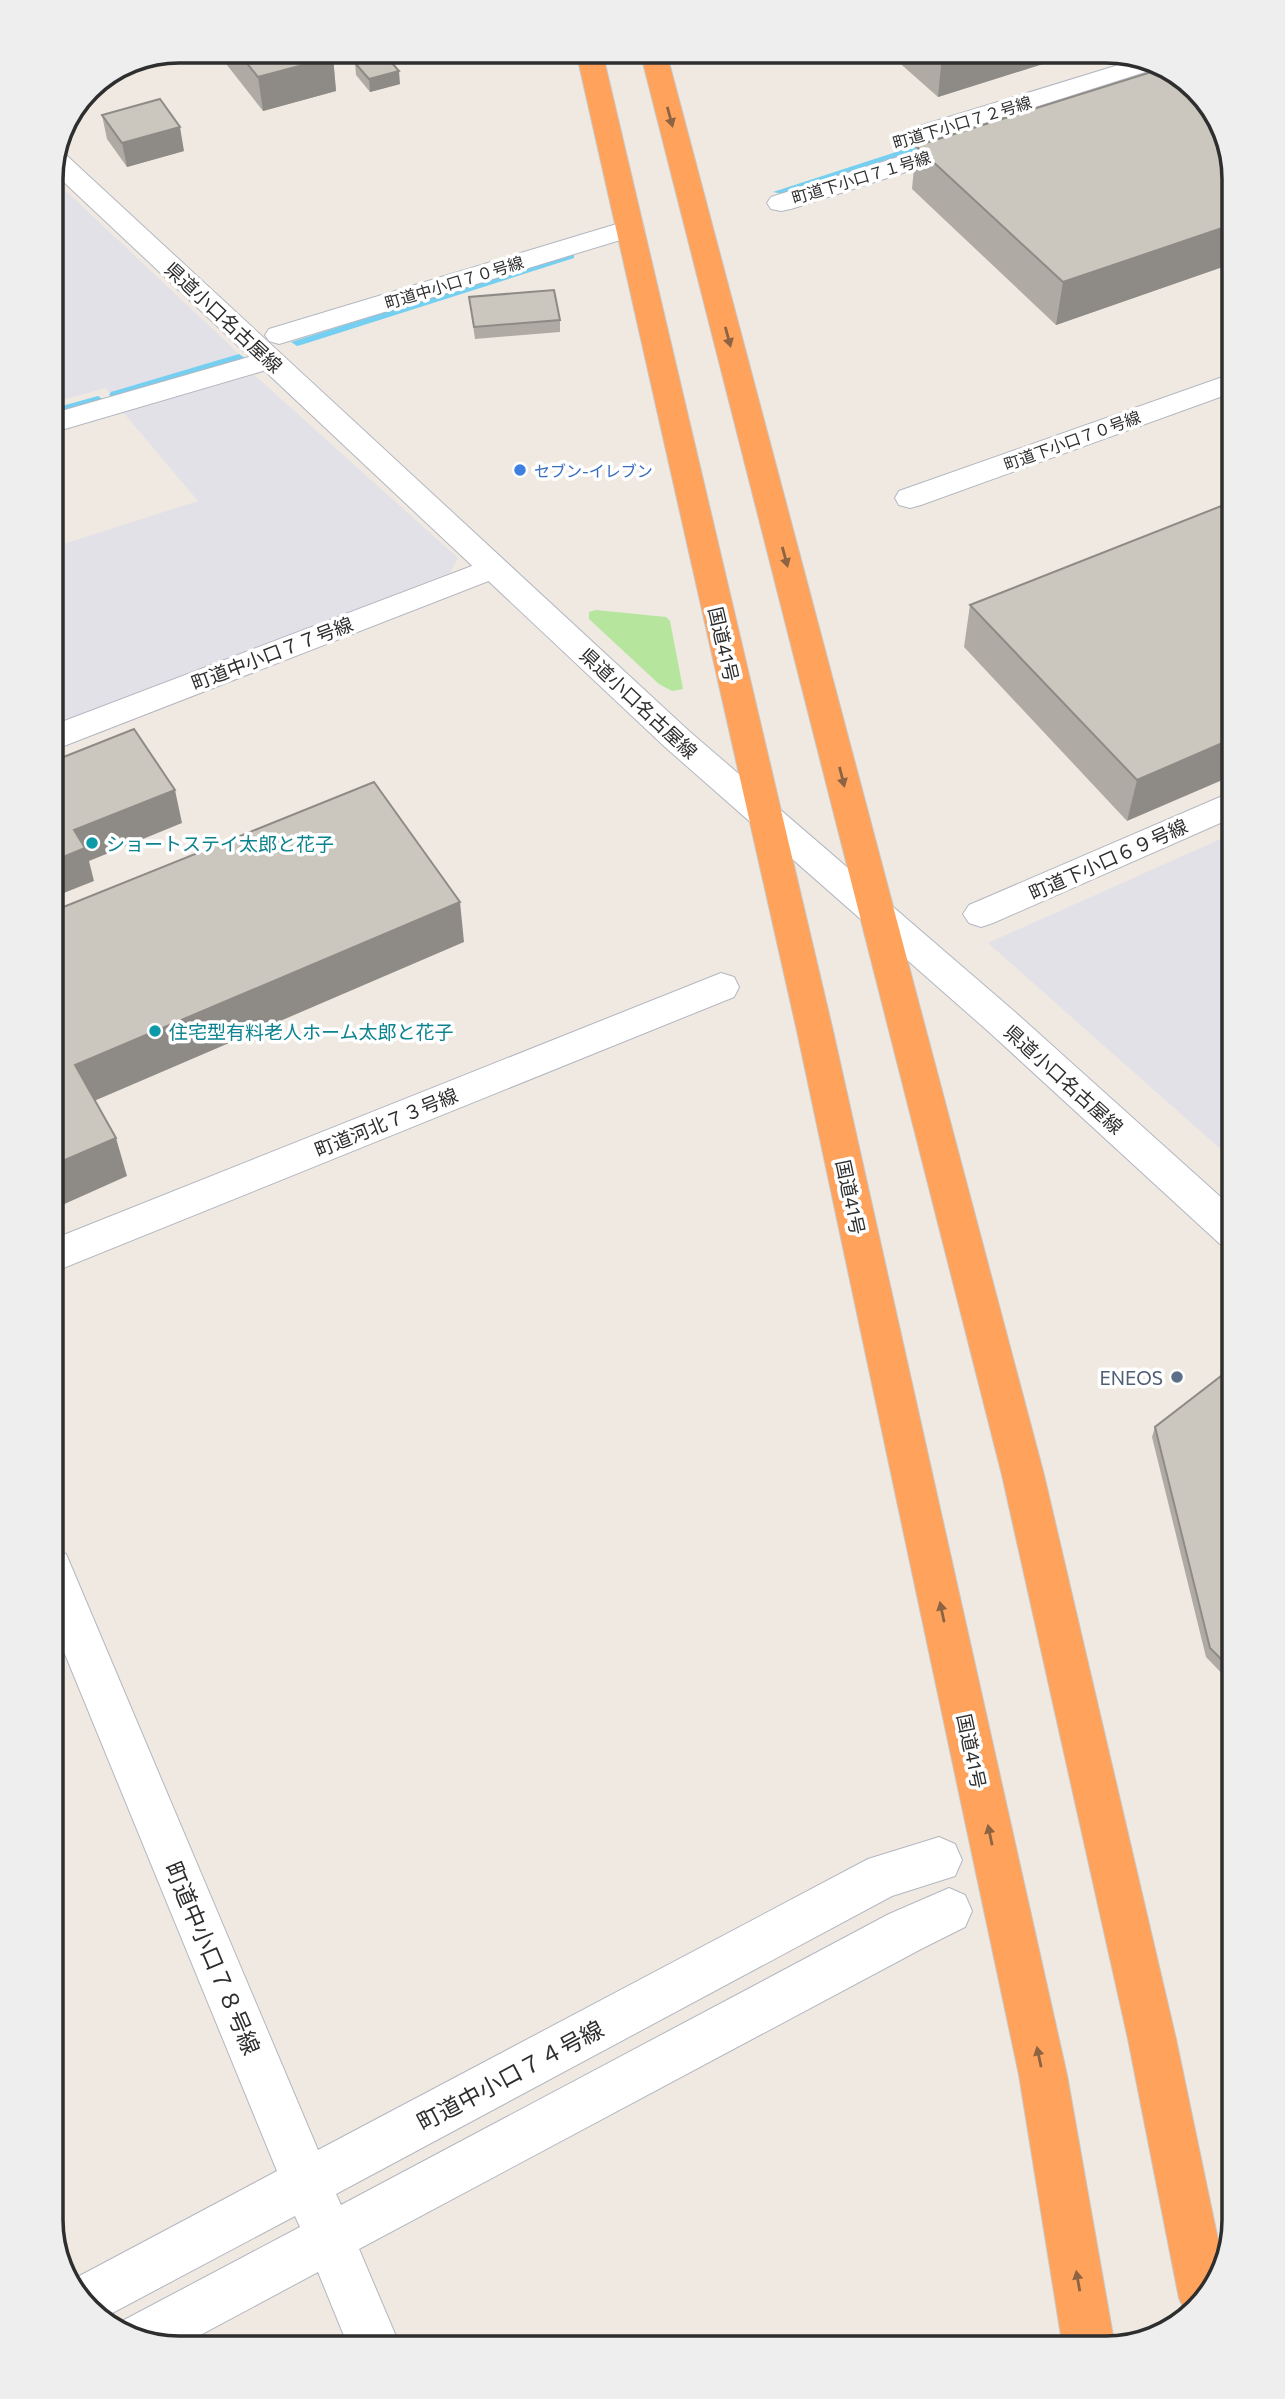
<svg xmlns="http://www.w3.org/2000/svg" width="1285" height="2399" font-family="Commissioner,'Noto Sans JP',sans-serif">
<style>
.industrial{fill:#e3e1e8}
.green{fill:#b6e59e}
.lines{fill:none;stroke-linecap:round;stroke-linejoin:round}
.stream{fill:#75cff0;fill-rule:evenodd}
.street-casing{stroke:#b4b7c1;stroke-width:2}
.secondary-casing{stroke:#b4b7c1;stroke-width:2}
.highway-casing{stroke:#c9c9c9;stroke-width:2}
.street{fill:#fff;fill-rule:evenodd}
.secondary{fill:#fff;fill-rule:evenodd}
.highway{fill:#ffa35c;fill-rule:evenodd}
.wall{fill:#afaba4}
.shaded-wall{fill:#8e8b86}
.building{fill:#cbc7bf;stroke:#8e8b86;stroke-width:2}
.oneway{fill:#8c6343}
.shop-dot{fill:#3f7fe0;stroke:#fff;stroke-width:2.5}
.culture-dot{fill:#0f9aa8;stroke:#fff;stroke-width:2.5}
.service-dot{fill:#5c6f8a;stroke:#fff;stroke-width:2.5}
.labels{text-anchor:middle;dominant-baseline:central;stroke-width:7;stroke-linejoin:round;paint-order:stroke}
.far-street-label{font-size:16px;fill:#2e2e2e;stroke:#fff}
.far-shop-label{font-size:16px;fill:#366cbe;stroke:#fff;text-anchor:start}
.street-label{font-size:19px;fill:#2e2e2e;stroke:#fff}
.culture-label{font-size:19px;fill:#0d838f;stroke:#fff;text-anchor:start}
.service-label{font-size:19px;fill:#4e5e75;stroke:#fff;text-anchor:end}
.near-street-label{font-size:23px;fill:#2e2e2e;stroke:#fff}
.rim{fill:none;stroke:#2e2e2e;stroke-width:3.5}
</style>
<rect width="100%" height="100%" fill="#efe9e1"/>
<path class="industrial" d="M51,177L234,349L252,373L458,558L450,573L51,727V548L198,501L122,411L106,388L51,403Z
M1234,833V1161L988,943Z"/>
<path class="green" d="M596,610L666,617L670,621L683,689L672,691L659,684L589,619V612Z"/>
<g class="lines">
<path class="stream" d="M930,141L939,143L783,194L773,192Z
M570,253L574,254V258L301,345L297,346L291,342Z
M239,354L245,358L243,361L115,399L109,395L111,392Z
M98,396L104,400L102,403L51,417V409Z"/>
<g class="street-casing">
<path id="street" d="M1138,59L1161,67L931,140L922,142L913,140L909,134L913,128Z
M965,136L974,138L978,144L974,150L791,209L781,211L771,209L767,203L771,197Z
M630,220L640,222L644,228L640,234L289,341L279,344L269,341L265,335L269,329Z
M270,351L280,354L284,360L280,366L51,433V414Z
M1234,373V392L921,505L910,508L899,505L895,498L899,491Z
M493,558L504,561L509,568L504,575L51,751V726Z
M1234,791V817L993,923L981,927L969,923L963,914L969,905Z
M721,973L734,977L739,987L734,997L51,1273V1240Z
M51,1549L66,1554L72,1568L318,2150L868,1859L939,1837L955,1844L962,1860L955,1876L892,1896L336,2194L341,2205L889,1914L949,1888L965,1895L972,1911L965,1927L923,1948L359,2249L401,2348H349L318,2272L176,2348L119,2330L124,2320L300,2227L295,2216L101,2319L70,2281L277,2171L51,1620Z"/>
</g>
<g class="secondary-casing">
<path id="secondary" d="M59,153L65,154L689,731L1015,1012L1234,1209V1249L1220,1244L989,1032L665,747L51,170Z"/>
</g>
<g class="highway-casing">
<path id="highway" d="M576,51H602L833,1031L1067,2075L1115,2347L1063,2348L1019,2075L797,1031Z
M640,51H666L1044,1475L1176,2039L1222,2259L1213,2291L1186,2313L1179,2298L1128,2039L1002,1475Z"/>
</g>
<use href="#street" class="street"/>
<use href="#secondary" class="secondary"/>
<use href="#highway" class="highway"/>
</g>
<path class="wall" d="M216,51H327L333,57L336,91L263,111Z
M886,51H1084L938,97Z
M355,63L400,84L370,92L356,75Z
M102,115L184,151L127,167L107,139Z
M916,146L1234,179V263L1056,325L912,189Z
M469,297L560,320V332L475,339Z
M1234,501L1127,821L964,647L970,605Z
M1234,1366V1686L1206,1657L1152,1437L1155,1427Z"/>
<path class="shaded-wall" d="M955,51H1084L938,97L942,55Z
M333,57L336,91L263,111L258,77Z
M399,71L400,84L370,92L369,79Z
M180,127L184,151L127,167L122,143Z
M1234,224V263L1056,325L1063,282Z
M1234,738V775L1127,821L1137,780Z
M175,790L182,823L89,861L94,881L51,898V862L74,830Z
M460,902L464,942L87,1104L75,1065Z
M116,1138L127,1176L51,1210V1166Z"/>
<path class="building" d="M237,51H327L333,57L258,77Z
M938,51H955L942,55Z
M385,55L399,71L369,79L355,63Z
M1164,68L1178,73L1224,130L1234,179V224L1063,282L916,146Z
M160,99L180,127L122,143L102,115Z
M554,290L560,320L474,327L469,297Z
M1234,501V738L1137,780L970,605Z
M134,729L175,790L74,830L85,848L51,862V762Z
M374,782L460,902L75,1065L116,1138L51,1166V912Z
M1234,1366V1672L1210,1648L1155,1427Z"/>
<defs><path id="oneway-solid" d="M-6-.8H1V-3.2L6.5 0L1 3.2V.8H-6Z" transform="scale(1.75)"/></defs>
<g class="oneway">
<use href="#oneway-solid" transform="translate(670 117) rotate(75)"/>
<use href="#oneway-solid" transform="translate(728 337) rotate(75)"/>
<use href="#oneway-solid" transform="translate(785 557) rotate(75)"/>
<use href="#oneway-solid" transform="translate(842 777) rotate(76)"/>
<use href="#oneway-solid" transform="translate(942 1612) rotate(-102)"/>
<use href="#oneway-solid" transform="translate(990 1835) rotate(-102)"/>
<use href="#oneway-solid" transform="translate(1039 2057) rotate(-102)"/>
<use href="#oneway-solid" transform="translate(1078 2281) rotate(-100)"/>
</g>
<circle class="shop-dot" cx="520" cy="470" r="7"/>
<g class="culture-dot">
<circle cx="92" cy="843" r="7"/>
<circle cx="155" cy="1031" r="7"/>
</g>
<circle class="service-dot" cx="1177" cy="1377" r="7"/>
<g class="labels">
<g class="far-street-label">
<text transform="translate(962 122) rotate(-17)">町道下小口７２号線</text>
<text transform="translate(861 177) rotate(-17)">町道下小口７１号線</text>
<text transform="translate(454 282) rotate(-17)">町道中小口７０号線</text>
<text transform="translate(1072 440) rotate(-20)">町道下小口７０号線</text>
</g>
<g class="far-shop-label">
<text x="534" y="470">セブン-イレブン</text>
</g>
<g class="street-label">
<text transform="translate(224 317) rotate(43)">県道小口名古屋線</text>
<text transform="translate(724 644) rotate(77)">国道41号</text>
<text transform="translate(272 653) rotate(-21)">町道中小口７７号線</text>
<text transform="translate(639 703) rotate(43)">県道小口名古屋線</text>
<text transform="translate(1108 859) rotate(-24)">町道下小口６９号線</text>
<text transform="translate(1064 1079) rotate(42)">県道小口名古屋線</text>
<text transform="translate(386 1122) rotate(-22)">町道河北７３号線</text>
<text transform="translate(851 1197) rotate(78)">国道41号</text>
<text transform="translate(972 1751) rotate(78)">国道41号</text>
</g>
<g class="culture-label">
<text x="106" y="843">ショートステイ太郎と花子</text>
<text x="169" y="1031">住宅型有料老人ホーム太郎と花子</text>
</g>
<g class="service-label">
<text x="1163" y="1377">ENEOS</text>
</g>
<g class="near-street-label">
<text transform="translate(213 1958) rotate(67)">町道中小口７８号線</text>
<text transform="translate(510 2075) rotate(-28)">町道中小口７４号線</text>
</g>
</g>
<path d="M0 0H1285V2399H0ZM179 63H1106A116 116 0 0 1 1222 179V2220A116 116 0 0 1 1106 2336H179A116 116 0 0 1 63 2220V179A116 116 0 0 1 179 63Z" fill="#eee" fill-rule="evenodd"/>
<path class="rim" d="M179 63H1106A116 116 0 0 1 1222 179V2220A116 116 0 0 1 1106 2336H179A116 116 0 0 1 63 2220V179A116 116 0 0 1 179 63Z"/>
</svg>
